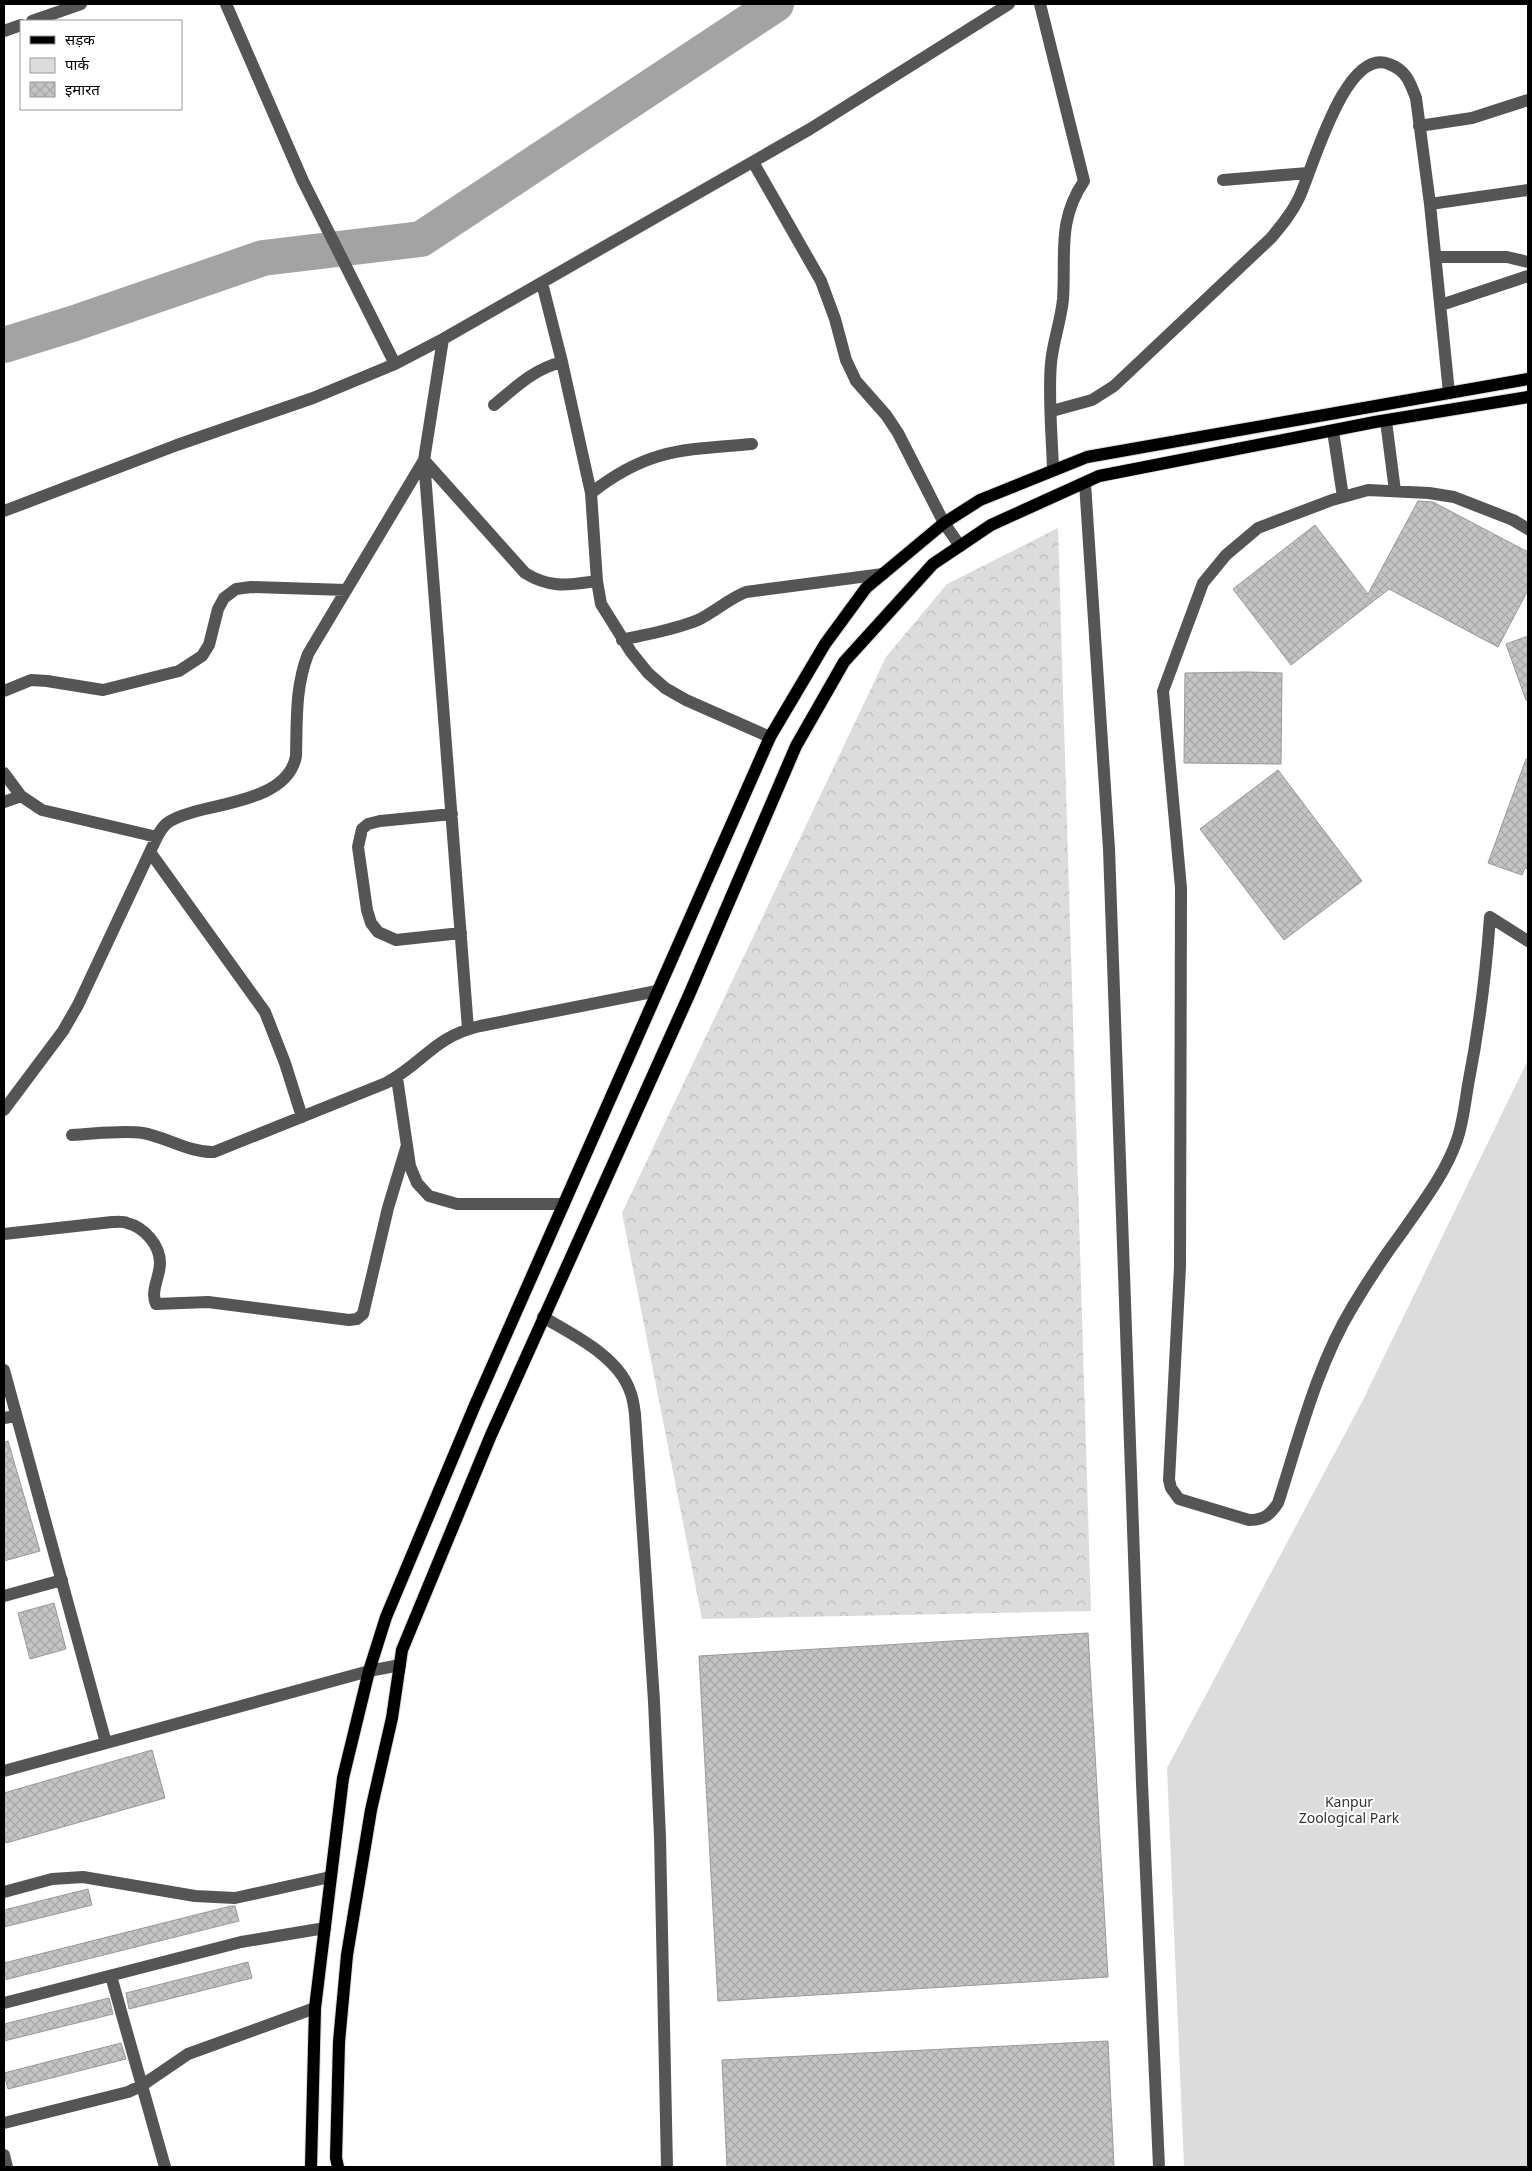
<svg xmlns="http://www.w3.org/2000/svg" width="1532" height="2171" font-family="'Noto Sans','Noto Sans Devanagari',sans-serif">
<style>
.green{fill:#dcdcdc}
.forest{fill:url(#forest-crowns)}
.lines{fill:none;stroke-linecap:round;stroke-linejoin:round}
.river{stroke:#a3a3a3;stroke-width:36}
.building{fill:url(#building-cross-hatch);stroke:#999}
.major-casing{stroke:#dbdbdb;stroke-width:14}
.minor{stroke:#555;stroke-width:12}
.major{stroke:#000;stroke-width:12}
.labels{text-anchor:middle;dominant-baseline:central;stroke-width:4;stroke-linejoin:round;paint-order:stroke}
.park-label{font-size:14px;fill:#333;stroke:#fff}
</style>
<defs>
<pattern id="forest-crowns" width="20" height="18" patternUnits="userSpaceOnUse" patternTransform="scale(1.25)"><rect width="20" height="18" fill="#dcdcdc"/><path d="M2 6a3 3 0 1 1 6 0M12 15a3 3 0 1 1 6 0" fill="none" stroke="#bbb"/></pattern>
<pattern id="building-cross-hatch" width="8" height="8" patternUnits="userSpaceOnUse" patternTransform="scale(1.25)"><rect width="8" height="8" fill="#c4c4c4"/><path d="M0 0l8 8M0 8l8-8" fill="none" stroke="#a7a7a7"/></pattern>
</defs>
<rect width="100%" height="100%" fill="#fff"/>
<path class="green" d="M1528,1060V2167H1184L1167,1768L1363,1400Z"/>
<path class="forest" d="M1058,528L1091,1611L702,1619L622,1213L886,657L947,584Z"/>
<g class="lines">
<path class="river" d="M4,345L75,323L263,258L421,239L776,4"/>
</g>
<path class="building" d="M1418,501L1433,502L1528,552V590L1498,647L1389,589L1291,665L1233,589L1315,525L1368,594Z
M1528,636V700H1526L1506,644Z
M1248,672L1282,673L1281,764L1184,763L1185,673Z
M1526,759H1528V869L1525,868L1522,875L1488,863Z
M1278,770L1362,881L1284,940L1200,829Z
M8,1441L40,1551L4,1561V1442Z
M54,1603L66,1649L30,1659L18,1613Z
M1088,1633L1108,1977L718,2001L699,1656Z
M152,1750L165,1798L6,1843L4,1834V1793Z
M88,1889L92,1905L4,1927V1910Z
M231,1906H235L239,1921L4,1980V1963Z
M248,1962L252,1978L129,2009L126,1993Z
M109,1998L113,2014L4,2041V2024Z
M1108,2041L1114,2167H727L722,2060Z
M121,2043L126,2059L8,2089L4,2073Z"/>
<g class="lines">
<g class="major-casing">
<path id="major" d="M311,2167L315,2008L343,1778L369,1671L386,1617L475,1405L770,737L825,644L866,588L944,523L980,500L1087,457L1528,379
M338,2167L336,2158L339,2042L347,1955L371,1810L392,1718L402,1650L491,1435L689,995L796,746L844,662L933,564L991,525L1099,476L1375,422L1528,397"/>
</g>
<path class="minor" d="M226,4L303,181L395,364
M1040,4L1084,181C1057,221 1066,254 1063,299C1061,321 1053,341 1051,363C1048,398 1052,435 1053,470
M32,21L81,4
M4,31L21,25
M1419,126L1472,118L1528,100
M753,162L821,281L835,319L846,360L856,381L886,415L898,433L944,523L960,546
M1223,180L1308,173
M1430,204L1528,190
M1436,257H1507L1528,262
M542,283L562,362L591,493L597,581L601,604L631,652L648,673L665,688L686,700L770,737
M1441,305L1528,276
M443,339L424,460L468,1029
M494,405C517,386 534,369 562,362
M1052,411L1092,400L1114,386L1271,238C1282,225 1292,213 1299,198C1312,171 1345,46 1389,64C1406,70 1410,82 1416,98L1430,204L1449,393
M1386,421L1395,491
M1333,431L1343,497
M424,460L525,573C551,589 568,585 597,581
M1085,483L1109,849L1142,1783L1159,2167
M591,493C648,448 683,450 752,444
M4,511L177,445L313,398L395,364L443,339L810,129L1009,4
M1528,529L1513,520L1454,497L1429,493L1368,490L1332,500L1258,528L1226,555L1203,583L1163,691L1181,888L1180,1267L1169,1480L1171,1488L1179,1499L1249,1520C1264,1520 1270,1515 1278,1503C1299,1438 1317,1365 1353,1306C1368,1281 1385,1255 1403,1231C1423,1202 1445,1174 1457,1140C1463,1123 1465,1103 1468,1085C1479,1029 1486,973 1490,917L1528,941
M622,640C647,634 674,630 698,620C715,612 728,599 746,592L883,574
M4,691L31,680L47,681L103,690L179,671L202,656L209,645L218,609L224,598L236,589L251,587L346,590
M4,773L21,796L42,810L157,837
M4,802L21,796
M452,814L380,821L368,824L362,829L358,847L367,910L371,923L378,932L396,940L461,933
M150,852L265,1012L285,1063L302,1117
M397,1078L410,1166L417,1183L429,1196L457,1204H564
M4,1110L63,1031L78,1005L157,837C159,833 162,828 166,824C174,817 187,814 197,811C231,802 289,796 296,756C297,720 295,688 308,654L424,460
M72,1135C95,1134 120,1130 143,1133C166,1137 190,1153 214,1152L386,1083C424,1063 433,1037 480,1026L657,991
M4,1234L112,1222C116,1222 123,1221 127,1223C144,1227 160,1245 160,1263C160,1277 150,1291 156,1304L208,1302L349,1320L357,1319L363,1314L388,1208L407,1145
M543,1317C573,1335 618,1356 630,1391C633,1398 634,1406 635,1414L654,1701L660,1837L667,2167
M4,1370L106,1743
M4,1418L16,1416
M4,1596L62,1580
M4,1771L369,1671L400,1665
M4,1892L52,1879L83,1877L195,1896L235,1898L330,1877
M111,1976L165,2167
M4,2003L241,1942L325,1928
M4,2123L128,2092L141,2086L188,2054L315,2008
M4,2155L7,2167"/>
<use href="#major" class="major"/>
</g>
<g class="labels">
<g class="park-label">
<text x="1349" y="1801">Kanpur<tspan x="1349" dy="16">Zoological Park</tspan></text>
</g>
</g>
<rect width="1532" height="2171" fill="none" stroke="#000000" stroke-width="10"/>
<rect x="20" y="20" width="162" height="90" fill="#ffffff" stroke="#999999"/>
<rect x="30" y="36" width="25" height="8" fill="#000000" stroke="#999999"/>
<text x="65" y="45" font-size="15" fill="#000000">सड़क</text>
<rect x="30" y="58" width="25" height="15" fill="#dcdcdc" stroke="#999999"/>
<text x="65" y="70" font-size="15" fill="#000000">पार्क</text>
<rect x="30" y="82" width="25" height="15" fill="url(#building-cross-hatch)" stroke="#999999"/>
<text x="65" y="95" font-size="15" fill="#000000">इमारत</text>
</svg>
